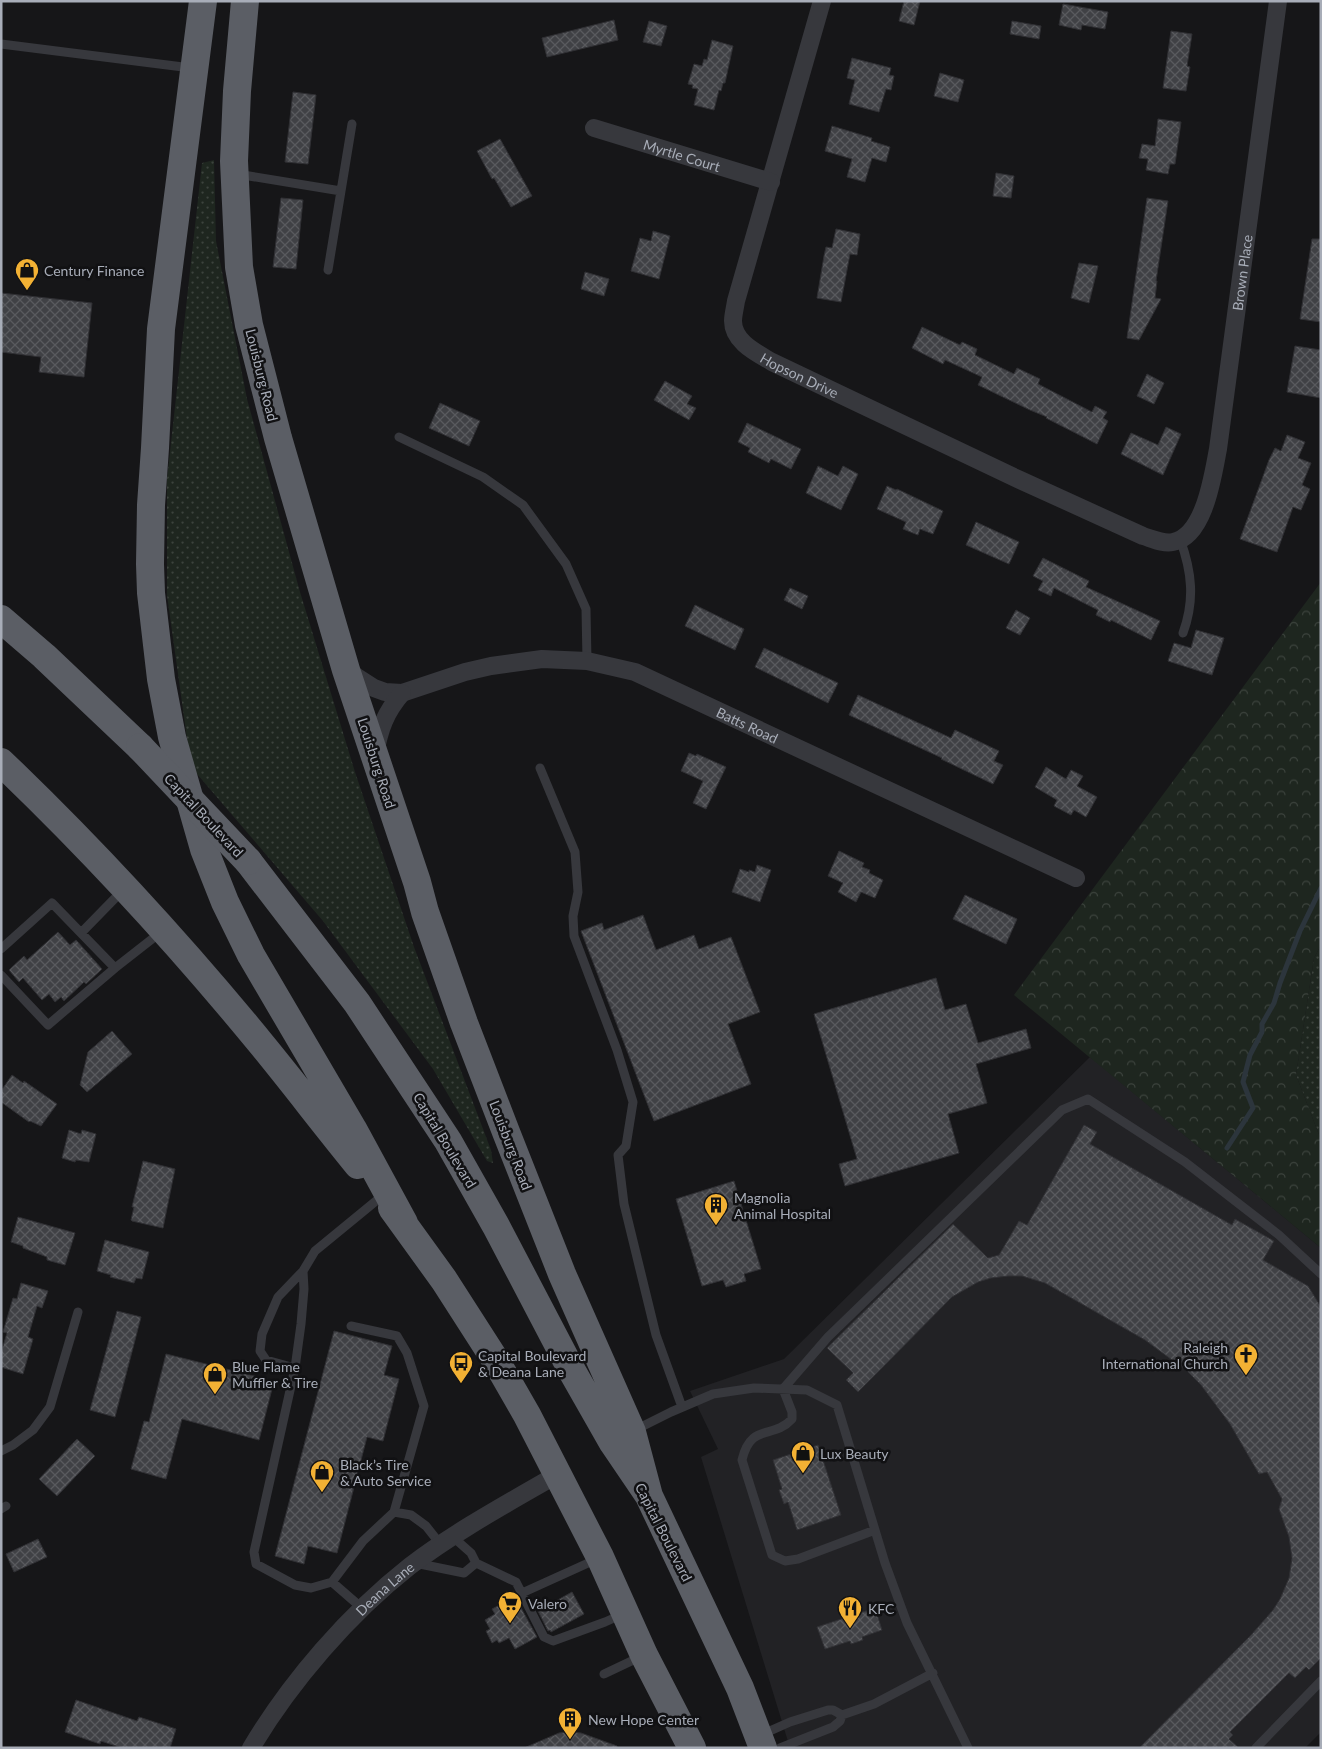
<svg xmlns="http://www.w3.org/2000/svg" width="1322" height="1749" font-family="Lato,sans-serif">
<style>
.built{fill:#222225}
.grass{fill:url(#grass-dots)}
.forest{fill:url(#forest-crowns)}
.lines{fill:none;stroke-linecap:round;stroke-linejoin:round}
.stream{stroke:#2c353c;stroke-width:5}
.building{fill:url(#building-cross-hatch);stroke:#303034}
.service{stroke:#37383d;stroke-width:9}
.minor{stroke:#37383d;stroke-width:18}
.trunk{stroke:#5b5e65;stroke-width:28}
.trunk-bridge{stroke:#5b5e65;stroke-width:28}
.labels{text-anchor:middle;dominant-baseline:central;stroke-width:5;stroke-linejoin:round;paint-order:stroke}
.street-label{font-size:14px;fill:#a8adb8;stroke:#111113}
.poi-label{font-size:14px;fill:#a8adb8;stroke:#111113;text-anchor:start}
</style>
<defs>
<pattern id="grass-dots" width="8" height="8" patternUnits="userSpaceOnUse" patternTransform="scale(1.25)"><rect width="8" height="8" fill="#1e261f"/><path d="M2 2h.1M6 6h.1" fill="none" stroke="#3c433d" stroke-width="1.8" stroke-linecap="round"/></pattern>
<pattern id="forest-crowns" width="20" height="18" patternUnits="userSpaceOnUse" patternTransform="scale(1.25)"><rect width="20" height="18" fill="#1e261f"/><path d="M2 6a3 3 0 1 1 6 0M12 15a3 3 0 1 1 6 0" fill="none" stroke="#3c433d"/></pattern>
<pattern id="building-cross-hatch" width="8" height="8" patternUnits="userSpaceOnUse" patternTransform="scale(1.25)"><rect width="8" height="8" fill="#404145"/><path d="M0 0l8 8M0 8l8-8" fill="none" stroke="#595a5e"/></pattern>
</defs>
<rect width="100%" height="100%" fill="#161618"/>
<path class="built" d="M1090,1057L1321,1248V1732L1305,1748H790L701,1457L718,1449L690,1391L784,1359Z"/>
<path class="grass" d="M214,160L216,241L247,399L300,592L355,772L414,947L491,1150L493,1163L487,1161L433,1069L323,921L191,767L167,595V479L202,163Z
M1321,945V1140L1296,1075L1314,958Z"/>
<path class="forest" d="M1321,582V945L1314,958L1296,1075L1321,1140V1248L1014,995Z"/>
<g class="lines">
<path class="stream" d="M1227,1148L1253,1108L1243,1082L1250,1055L1262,1032V1024L1274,1003L1280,983L1300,931L1321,888"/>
</g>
<path class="building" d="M904,1H920L914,25L899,21Z
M1063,4L1108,12L1105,29L1082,25L1081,30L1059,25Z
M614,20L618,40L547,57L542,38Z
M649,21L667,26L661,46L643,42Z
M1012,21L1041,26L1039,39L1010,34Z
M1171,31L1192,34L1187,66L1190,67L1186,91L1163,88Z
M712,40L733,46L725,83H723L721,91L719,90L714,110L694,105L698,89L692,88L693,85L688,84L694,64L702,66L704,59L707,60Z
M852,58L891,68L889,75L894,76L891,90L886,89L879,112L849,104L855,80L847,78Z
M940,73L964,80L958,102L934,96Z
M293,92L316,95L308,164L285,162Z
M1158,119L1181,122L1175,164H1170L1168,174L1146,170L1148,159L1139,158L1142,144L1155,146Z
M832,126L872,138L871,141L890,147L886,162L872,158L865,182L847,177L852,159L825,151Z
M500,139L532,196L511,207L494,178L492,179L477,151Z
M996,173L1014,176L1011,198L993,196Z
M281,198L303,200L296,269L273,267Z
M1147,198L1168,201L1156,281H1157L1155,298L1161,299L1139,340L1127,338Z
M836,229L860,234L857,255L850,254L841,302L817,298L824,256L826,247L832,248Z
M653,231L670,236L659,279L631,271L640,238L651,241Z
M1312,239H1321V322L1300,319Z
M1079,263L1098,266L1089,303L1071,298Z
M585,272L609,279L604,296L581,289Z
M1,293L92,303L84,377L39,372L41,357L1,352Z
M922,327L960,345L962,342L977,349L975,355L1014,374L1017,368L1040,379L1038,384L1092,412L1095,406L1107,412L1103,418L1108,421L1097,444L1046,418L1047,417L1030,410L978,385L982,377L945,360L943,364L912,348Z
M1295,346L1321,350V398L1287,392Z
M1147,374L1164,383L1154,404L1137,396Z
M665,381L692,396L687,404L696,408L689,420L654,400Z
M440,403L480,421L469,446L429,428Z
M747,423L801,449L791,469L771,459L769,463L748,452L750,448L738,442Z
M1166,427L1181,434L1163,475L1121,454L1131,433L1158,445Z
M1287,435L1305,442L1298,458L1311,463L1302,485L1310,489L1301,510L1293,507L1277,552L1240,539L1269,460L1275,448L1281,451Z
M818,466L838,476L843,466L858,474L841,510L806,493Z
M887,486L896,490L897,489L943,511L933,534L920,529L918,535L903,529L906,522L877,509Z
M976,522L1019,542L1009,564L966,545Z
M1043,558L1089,581L1086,587L1160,621L1151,640L1111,620L1110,622L1096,615L1098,610L1054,588L1051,596L1038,590L1043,581L1033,576Z
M790,588L808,596L802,609L784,600Z
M695,605L744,629L735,650L685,626Z
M1016,610L1030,618L1020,635L1006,628Z
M1196,630L1224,638L1212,675L1168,661L1174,643L1191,648Z
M764,648L838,683L828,703L755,667Z
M858,695L951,738L955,730L999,751L994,761L1003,765L993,784L941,759L942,758L849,715Z
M689,753L696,756L697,754L726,767L706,809L693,803L703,781L681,771Z
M1046,767L1066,779L1071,770L1083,776L1077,786L1097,797L1086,817L1074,810L1071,815L1054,806L1057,800L1035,787Z
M839,851L864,863L862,867L870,870L869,873L883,880L875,898L861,892L856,902L838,892L843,883L828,876Z
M757,865L771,870L760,902L732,892L740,869L749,872V870L755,872Z
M965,895L1017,919L1006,944L953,919Z
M643,915L656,950L694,935L699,949L731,937L760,1012L728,1024L751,1084L654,1121L581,931L602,923L604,930Z
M58,932L70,945L76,940L102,969L86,984L84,982L64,1001L61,997L55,1002L49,994L42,1000L23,978L19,982L9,970L24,956L27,960Z
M936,978L945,1010L966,1004L978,1043L1026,1029L1031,1048L976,1064L987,1103L948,1114L959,1153L845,1186L839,1164L857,1159L814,1014Z
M112,1031L132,1054L87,1092L80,1085L88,1052Z
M12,1075L23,1083L24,1081L57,1104L41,1126L30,1121L29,1122L1,1102V1091Z
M1084,1125L1097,1132L1090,1144L1232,1225L1235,1219L1274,1241L1263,1260L1308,1286L1321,1307V1658L1309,1670L1306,1667L1295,1678L1289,1673L1230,1732L1233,1735L1229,1739L1239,1748H1139L1251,1635L1273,1610L1280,1599L1289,1578L1292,1558L1289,1537L1279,1509L1282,1499L1267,1472L1259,1474L1230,1424L1201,1385L1187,1371L1145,1340L1045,1283L1022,1276H1008L991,1278L978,1282L952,1297L858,1392L846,1380L853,1373L827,1348L953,1224L988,1258L999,1255L1019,1221L1027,1225Z
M69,1130L81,1134L82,1130L96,1134L89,1162L76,1160L75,1162L62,1158Z
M143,1161L175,1169L163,1228L132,1221L131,1220L134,1207H132Z
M734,1181L761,1269L744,1274L746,1281L726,1287L723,1280L702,1286L676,1199Z
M18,1217L75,1233L65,1265L47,1260V1257L23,1248V1246L11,1242Z
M105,1240L149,1252L142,1279L136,1278L134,1283L110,1277L111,1275L97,1271Z
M21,1283L48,1291L42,1308L37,1306L28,1337L33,1339L23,1374L1,1367V1353L7,1333L3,1332L13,1298L17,1299Z
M117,1311L141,1317L115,1417L90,1410Z
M334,1331L392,1346L384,1375L399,1379L383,1441L367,1437L337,1553L308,1546L304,1564L275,1556Z
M166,1354L274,1381L259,1440L182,1419L166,1479L131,1469L144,1421L149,1422Z
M77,1439L95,1456L57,1496L39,1479Z
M818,1445L841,1515L797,1530L788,1502L784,1504L779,1490L782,1489L773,1460Z
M38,1539L47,1557L14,1572L6,1554Z
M572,1592L584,1614L551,1632L550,1630L548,1631L538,1611Z
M515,1597L537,1637L515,1649L509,1638L499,1643L497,1640L492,1643L486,1631L490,1629L485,1620L495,1614L492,1609Z
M875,1608L882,1630L862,1637L863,1640L851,1644L850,1641L825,1649L817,1627Z
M76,1700L137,1721L139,1717L176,1729L170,1748H122L101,1741L100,1744L65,1732Z
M569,1732L581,1733L617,1746V1748H524L559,1733Z"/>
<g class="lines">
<path class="service" d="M1,44L191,68
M237,174L341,191L352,124
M328,270L341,191
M399,437L483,477L523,505L566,564L586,609L587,661
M1180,539C1192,572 1195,600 1183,633
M540,768L575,852L578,892L573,916L574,936L617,1050L633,1102L626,1146L618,1155L624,1204L656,1335L682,1407
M123,890L81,933L115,968L161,932
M1,949L52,903L81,933
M1,975L48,1025L115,968
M351,1326L397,1336L407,1353L424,1406L394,1512
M295,1368L266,1360L260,1351L262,1334L278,1297L303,1271
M635,1430L671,1412L713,1394L754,1388L807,1390L837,1405L885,1563L907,1623L968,1748
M1,1451L13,1445L33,1430L50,1407L78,1312
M1,1509L6,1506
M875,1530L798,1559L785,1561L772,1555L742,1460C751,1422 773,1440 792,1419V1412L783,1389L828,1337L1062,1110L1088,1099L1185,1162L1279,1235L1321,1274
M453,1537L471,1553L476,1563
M415,1563L464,1573L476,1563L516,1582L544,1637L553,1641L605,1622L623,1614
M332,1582L363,1541L394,1512L411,1515L426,1526L441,1545
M522,1593L597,1559
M363,1609L332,1582L311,1588L295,1585L256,1564L254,1552L295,1368L301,1324L304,1289L303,1271L315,1251L382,1196
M604,1674L642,1656
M761,1735L790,1722L828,1710H833L842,1715L874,1704L933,1673
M780,1748L833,1727L840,1721L842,1715
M1256,1748L1321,1681"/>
<g class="minor">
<path id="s1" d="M822,1L736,301C735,308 733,315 733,321C733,342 757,353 772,362L1020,480L1143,536C1153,539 1163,544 1173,542C1205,536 1213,474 1218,449L1278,1"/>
<path id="s2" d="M594,128L771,182"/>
<path id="s3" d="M346,670L374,688L385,692L402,693L465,672L491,666L542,659L587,661L635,672L1076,878"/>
<path d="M375,753C380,728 385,713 402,693"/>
<path id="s4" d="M251,1748C291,1681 349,1614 410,1566C456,1531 508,1503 558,1474"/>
</g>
<path class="trunk" d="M203,1L161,329L155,448L151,505L150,564L151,593L161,679L172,737L204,849L225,902L251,955L353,1129L404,1223
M245,1L237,91L234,161L239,267L249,325L278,438L346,670L417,882L425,912L464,1023L506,1132L562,1274L632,1432L649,1496
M1,619L44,656L140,747
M1,762C94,851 182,947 263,1046C295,1085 326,1126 358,1165
M248,861L357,1003L448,1141L496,1226L572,1371L613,1443L649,1496L740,1688L763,1748
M392,1208L444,1280L496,1361L527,1415L600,1557L644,1655L692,1748"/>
<path class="trunk-bridge" d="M140,747L248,861"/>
</g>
<defs>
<g id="shop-pin" transform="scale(1.25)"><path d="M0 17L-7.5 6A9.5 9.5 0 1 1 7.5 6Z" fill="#f2b134" stroke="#111113"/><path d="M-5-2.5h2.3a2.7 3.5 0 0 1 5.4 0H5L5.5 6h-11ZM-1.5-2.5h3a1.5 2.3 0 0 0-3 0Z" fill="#111"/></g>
<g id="building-pin" transform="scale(1.25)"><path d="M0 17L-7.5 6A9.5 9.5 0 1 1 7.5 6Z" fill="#f2b134" stroke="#111113"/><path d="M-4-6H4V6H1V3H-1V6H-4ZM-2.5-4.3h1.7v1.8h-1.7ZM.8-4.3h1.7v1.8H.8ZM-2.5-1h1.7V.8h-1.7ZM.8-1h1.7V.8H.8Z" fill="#111"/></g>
<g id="church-pin" transform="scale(1.25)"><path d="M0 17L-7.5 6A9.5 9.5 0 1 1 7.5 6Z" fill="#f2b134" stroke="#111113"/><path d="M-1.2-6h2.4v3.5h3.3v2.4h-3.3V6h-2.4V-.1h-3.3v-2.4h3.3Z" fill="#111"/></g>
<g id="bus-pin" transform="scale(1.25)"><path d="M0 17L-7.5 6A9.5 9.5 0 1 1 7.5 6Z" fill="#f2b134" stroke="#111113"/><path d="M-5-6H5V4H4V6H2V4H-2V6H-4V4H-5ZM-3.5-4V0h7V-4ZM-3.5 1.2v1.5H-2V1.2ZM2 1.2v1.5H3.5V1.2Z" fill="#111"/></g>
<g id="supermarket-pin" transform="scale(1.25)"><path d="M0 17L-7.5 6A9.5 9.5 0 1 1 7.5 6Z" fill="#f2b134" stroke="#111113"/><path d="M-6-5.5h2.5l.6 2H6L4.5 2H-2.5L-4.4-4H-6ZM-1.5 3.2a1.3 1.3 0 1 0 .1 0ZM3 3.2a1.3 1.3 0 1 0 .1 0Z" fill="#111"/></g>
<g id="restaurant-pin" transform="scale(1.25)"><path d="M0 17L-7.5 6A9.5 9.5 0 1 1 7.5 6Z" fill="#f2b134" stroke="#111113"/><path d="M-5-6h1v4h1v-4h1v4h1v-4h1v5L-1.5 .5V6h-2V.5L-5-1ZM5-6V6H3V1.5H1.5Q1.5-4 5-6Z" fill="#111"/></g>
</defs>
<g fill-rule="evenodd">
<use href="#shop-pin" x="27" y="270"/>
<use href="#building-pin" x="716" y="1205"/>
<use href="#church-pin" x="1246" y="1355"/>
<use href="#bus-pin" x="461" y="1363"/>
<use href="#shop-pin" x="215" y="1374"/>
<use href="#shop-pin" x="803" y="1453"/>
<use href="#shop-pin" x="322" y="1472"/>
<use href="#supermarket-pin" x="510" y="1603"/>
<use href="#restaurant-pin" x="850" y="1608"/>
<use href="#building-pin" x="570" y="1719"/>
</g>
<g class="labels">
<g class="street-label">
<text stroke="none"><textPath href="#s2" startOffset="92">Myrtle Court</textPath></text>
<text stroke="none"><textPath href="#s1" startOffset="1119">Brown Place</textPath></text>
<text stroke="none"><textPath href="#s1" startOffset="422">Hopson Drive</textPath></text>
<text transform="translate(262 375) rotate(76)">Louisburg Road</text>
<text stroke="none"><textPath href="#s3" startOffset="425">Batts Road</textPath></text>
<text transform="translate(377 763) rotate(72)">Louisburg Road</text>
<text transform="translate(204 815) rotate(47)">Capital Boulevard</text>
<text transform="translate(445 1140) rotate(59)">Capital Boulevard</text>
<text transform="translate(511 1145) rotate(69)">Louisburg Road</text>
<text transform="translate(664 1532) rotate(63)">Capital Boulevard</text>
<text stroke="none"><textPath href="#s4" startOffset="209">Deana Lane</textPath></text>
</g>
<g class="poi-label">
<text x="44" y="270">Century Finance</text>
<text x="734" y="1197">Magnolia<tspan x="734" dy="16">Animal Hospital</tspan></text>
<text x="1228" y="1347" text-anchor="end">Raleigh<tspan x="1228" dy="16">International Church</tspan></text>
<text x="478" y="1355">Capital Boulevard<tspan x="478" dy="16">&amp; Deana Lane</tspan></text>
<text x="232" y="1366">Blue Flame<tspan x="232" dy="16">Muffler &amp; Tire</tspan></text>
<text x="820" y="1453">Lux Beauty</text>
<text x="340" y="1464">Black’s Tire<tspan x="340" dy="16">&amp; Auto Service</tspan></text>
<text x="528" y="1603">Valero</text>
<text x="868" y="1608">KFC</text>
<text x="588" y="1719">New Hope Center</text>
</g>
</g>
<rect width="1322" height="1749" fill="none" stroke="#a8adb8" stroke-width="5"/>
</svg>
